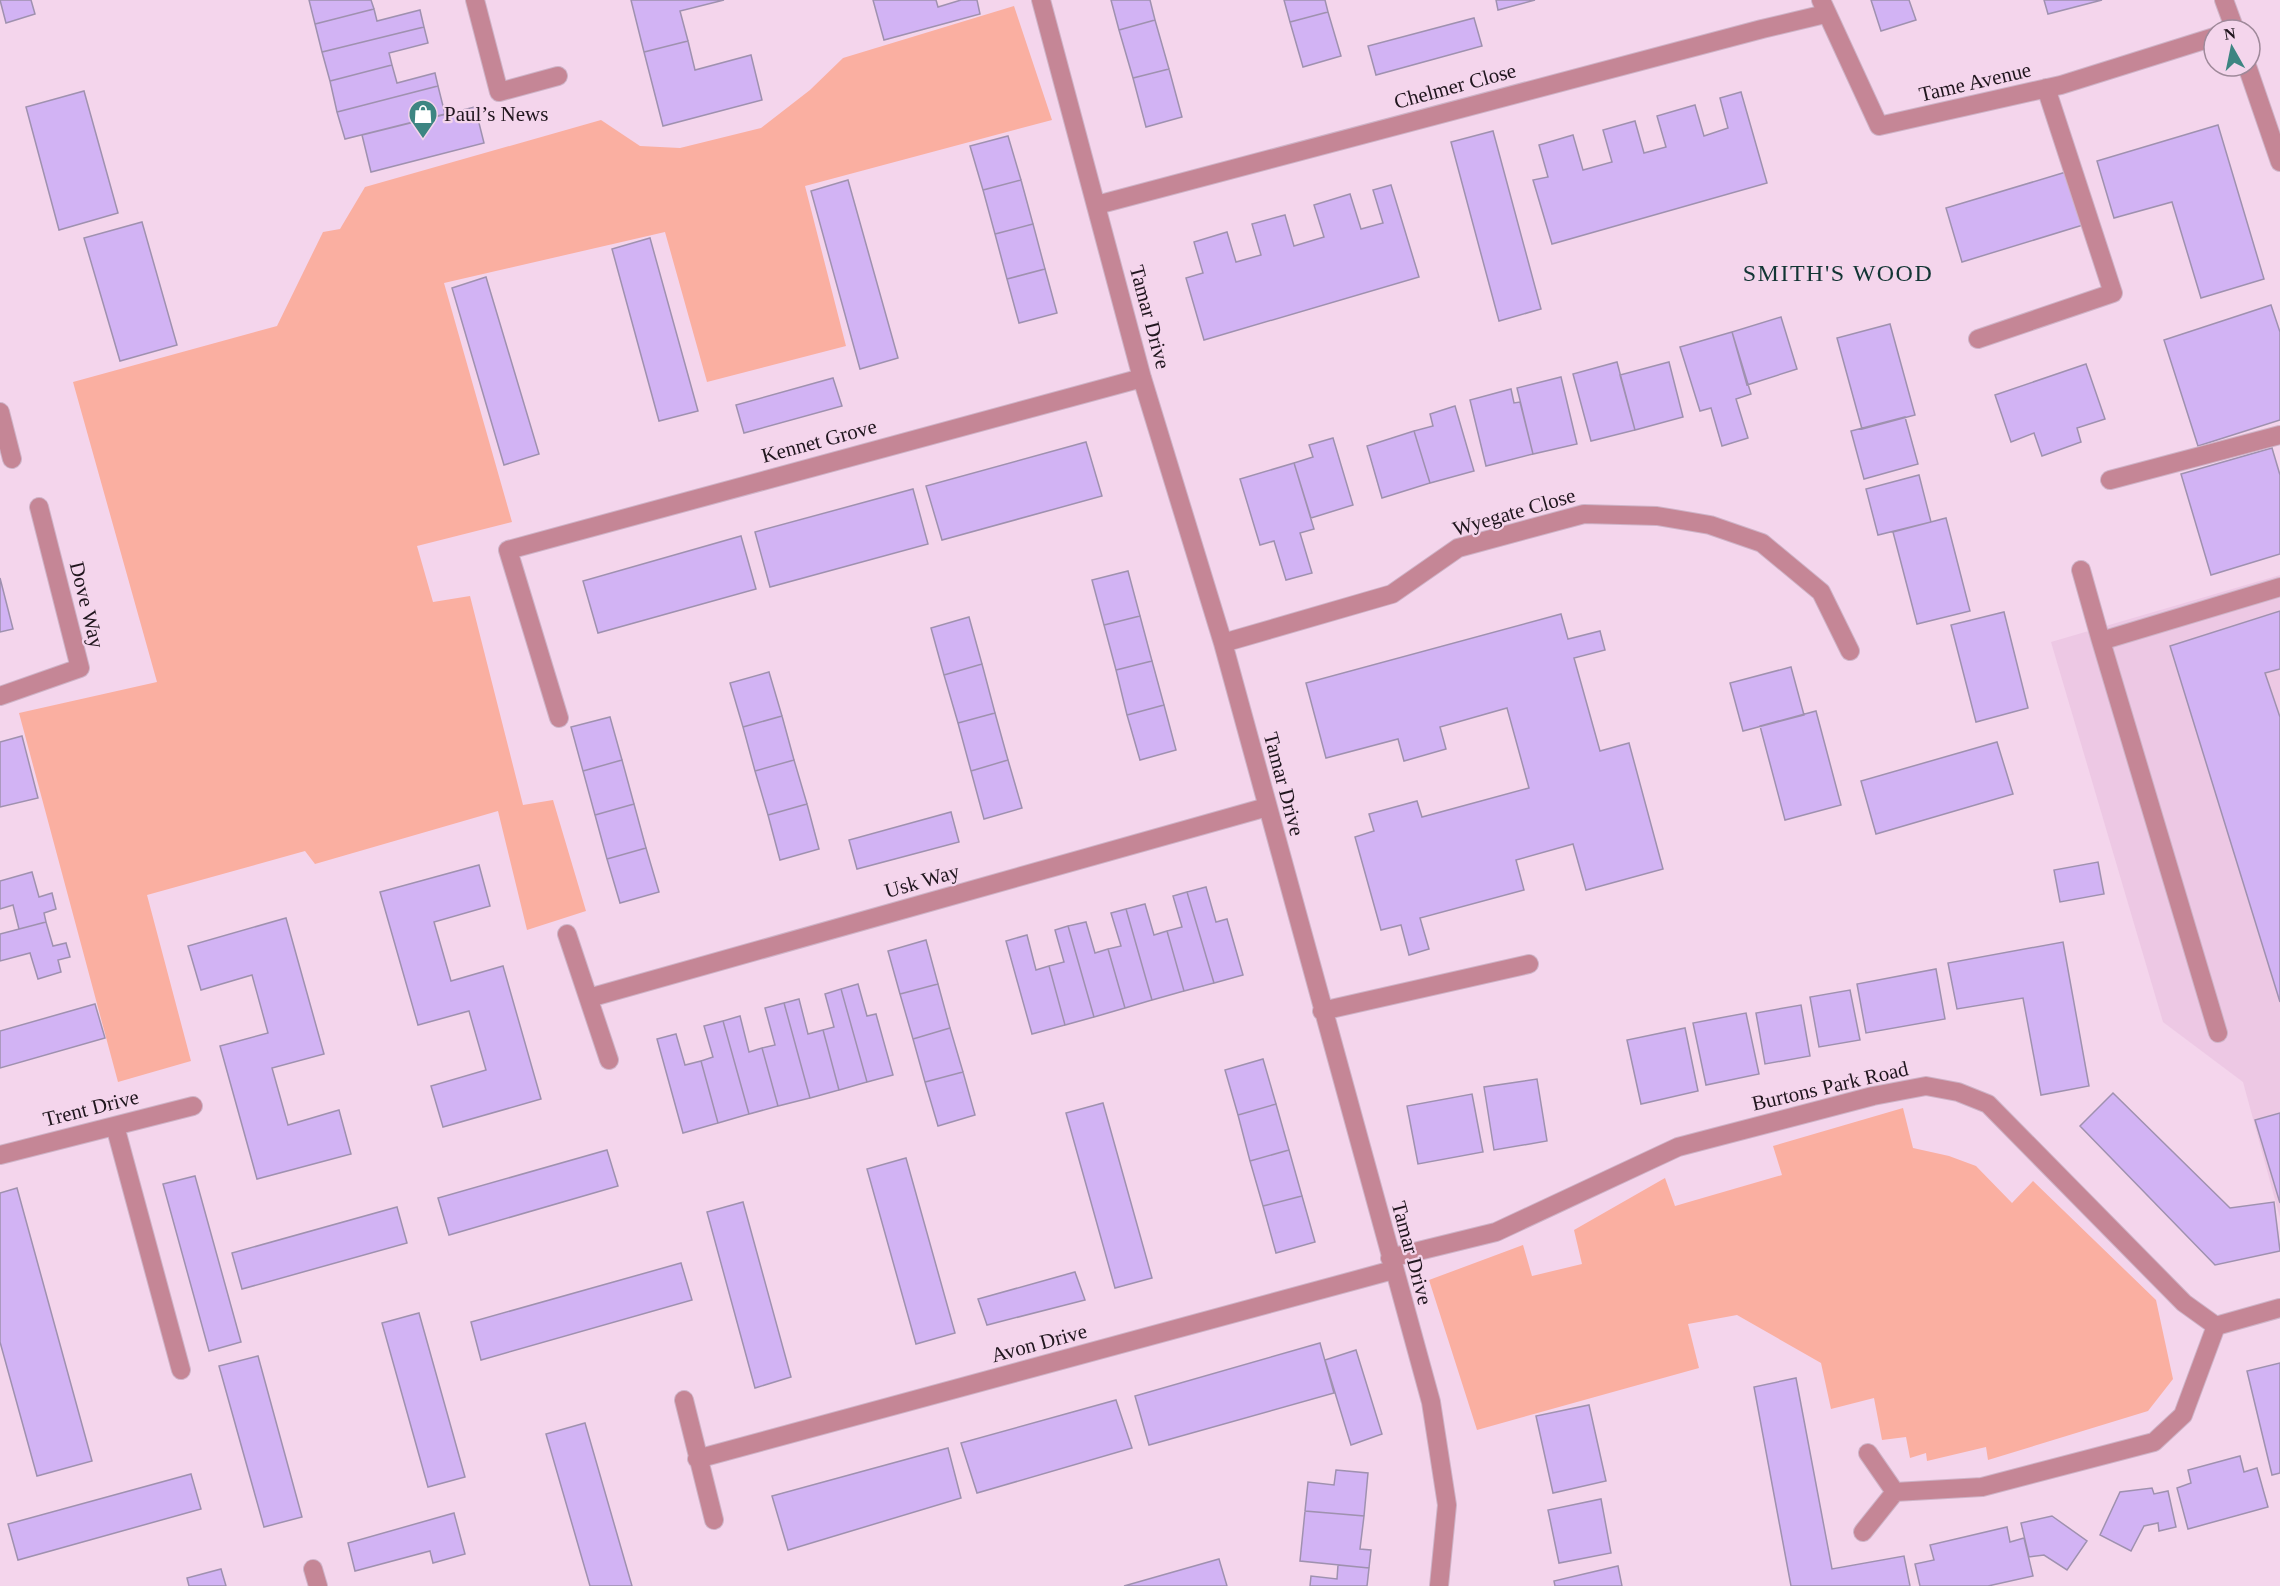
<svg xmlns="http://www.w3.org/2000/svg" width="2280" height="1586" font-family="Georgia,serif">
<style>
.built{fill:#edc8e4}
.green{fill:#faafa1}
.building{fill:#d2b3f4;stroke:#9f91af;stroke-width:1.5}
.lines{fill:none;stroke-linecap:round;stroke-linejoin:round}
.minor-casing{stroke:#ceb3c7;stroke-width:20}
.minor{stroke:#c58696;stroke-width:18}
.labels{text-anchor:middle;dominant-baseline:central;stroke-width:4.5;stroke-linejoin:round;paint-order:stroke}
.street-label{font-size:21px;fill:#20161e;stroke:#f4d5ec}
.poi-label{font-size:21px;fill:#20161e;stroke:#f4d5ec;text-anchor:start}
.quarter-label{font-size:24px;letter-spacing:1.5px;fill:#123534;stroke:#f4d5ec}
</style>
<rect width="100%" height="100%" fill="#f4d5ec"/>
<path class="built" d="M2280,575V1218L2243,1082L2163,1022L2051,642Z"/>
<path class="green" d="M1014,6L1052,120L805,186L846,346L707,382L665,232L444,283L512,522L417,546L433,602L470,596L523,805L553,800L586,911L527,930L498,811L315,864L305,851L147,895L191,1061L118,1082L19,713L157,682L73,382L277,326L323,232L340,229L365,187L601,120L640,146L680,148L761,128L810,90L843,58Z
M1903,1108L1913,1148L1949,1156L1976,1166L2012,1203L2033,1181L2156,1300L2173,1379L2148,1411L1988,1460L1986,1447L1927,1461L1926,1453L1910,1458L1906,1437L1882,1440L1874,1398L1831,1409L1821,1363L1737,1315L1688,1324L1699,1368L1477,1430L1429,1280L1523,1245L1532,1276L1582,1264L1574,1230L1665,1178L1675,1206L1782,1175L1773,1146Z"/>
<path class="building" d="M0,0H31L35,14L6,23Z
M309,0H371L374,9L315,24Z
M631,0H724L680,11L688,41L644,52Z
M873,0H936L938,7L961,0H977L980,14L884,40Z
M1111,0H1150L1155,20L1119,30Z
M1284,0H1325L1328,12L1290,22Z
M1496,0H1535L1498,10Z
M1871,0H1909L1916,20L1881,31Z
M2044,0H2102L2048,14Z
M374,9L377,21L420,10L424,27L322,52L315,24Z
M1328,12L1341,56L1303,67L1290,22Z
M1474,18L1482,46L1376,75L1368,46Z
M1155,20L1169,69L1133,78L1119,30Z
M424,27L428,43L389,53L392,65L330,81L322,52Z
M688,41L695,70L751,55L762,100L663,126L644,52Z
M392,65L397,83L435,73L438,86L337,112L330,81Z
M1169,69L1182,117L1146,127L1133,78Z
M438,86L445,114L345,139L337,112Z
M84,91L118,213L59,230L26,107Z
M1741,92L1767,183L1552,244L1533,180L1548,177L1539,145L1573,135L1583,170L1612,162L1603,130L1635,121L1644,153L1666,147L1657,116L1695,105L1704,136L1728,128L1720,98Z
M475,107L484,143L371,172L362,135Z
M2218,125L2264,279L2201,298L2172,202L2114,218L2097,161Z
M1493,131L1541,309L1499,321L1451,142Z
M1008,136L1021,180L983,190L970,146Z
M2066,172L2083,225L1962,262L1946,208Z
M848,180L898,358L860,369L811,191Z
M1021,180L1033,224L995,234L983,190Z
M1391,185L1419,277L1204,340L1186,278L1203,273L1194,242L1227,232L1236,262L1261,255L1252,224L1285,215L1294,246L1324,237L1314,205L1350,194L1361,229L1383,223L1373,190Z
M142,222L177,345L120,361L84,238Z
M1033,224L1045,269L1007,279L995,234Z
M650,238L698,411L659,421L612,249Z
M1045,269L1057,313L1019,323L1007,279Z
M486,277L539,454L504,465L452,288Z
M2271,305L2280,332V420L2198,446L2164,340Z
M1781,317L1797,369L1747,385L1732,332Z
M1890,324L1915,415L1862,429L1837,338Z
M1732,332L1751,394L1736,399L1748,438L1722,446L1711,408L1700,411L1680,347Z
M1617,362L1635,430L1591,441L1573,374Z
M1669,362L1683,417L1635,430L1620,375Z
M2086,364L2105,419L2077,428L2081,442L2042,456L2034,433L2011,442L1995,395Z
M1561,377L1577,444L1533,454L1517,388Z
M833,378L842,406L744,433L736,405Z
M1511,389L1514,403L1520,402L1533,454L1486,466L1470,400Z
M1455,406L1474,471L1430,483L1414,431L1433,426L1430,414Z
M1905,417L1918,464L1864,479L1851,431Z
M1414,431L1430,483L1382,498L1367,446Z
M1333,438L1353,505L1311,518L1294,463L1313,457L1309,445Z
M1086,442L1102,496L942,540L926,486Z
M2272,448L2280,475V554L2211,575L2181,474Z
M1294,463L1314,529L1300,533L1312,573L1286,580L1274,541L1260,545L1240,479Z
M1919,475L1931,522L1878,535L1866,489Z
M913,489L928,544L770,587L755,532Z
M1946,518L1970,611L1917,624L1893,532Z
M741,536L756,589L598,633L583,581Z
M1128,571L1140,616L1104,625L1092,580Z
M0,578L13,629L0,632Z
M2280,611V669L2265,673L2280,717V1002L2170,646Z
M2004,612L2028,708L1976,722L1951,625Z
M1561,614L1568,639L1600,631L1605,650L1574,658L1600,751L1629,743L1663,869L1586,890L1573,844L1516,860L1524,890L1420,918L1429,949L1409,955L1401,925L1381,930L1355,837L1374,831L1369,814L1417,801L1422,817L1529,788L1507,708L1440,727L1446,749L1404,761L1398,739L1326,758L1306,683Z
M1140,616L1152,661L1116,670L1104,625Z
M969,617L982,664L944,675L931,628Z
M1152,661L1164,705L1127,715L1116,670Z
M982,664L995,713L958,723L944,675Z
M1791,667L1804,715L1743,731L1730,683Z
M769,672L782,716L743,727L730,683Z
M1164,705L1176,750L1140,760L1127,715Z
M1816,711L1841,805L1785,820L1760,726Z
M995,713L1008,760L971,771L958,723Z
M782,716L794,760L755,771L743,727Z
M610,717L622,760L583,771L571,727Z
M22,736L38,798L0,807V742Z
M1997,742L2013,794L1876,834L1861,781Z
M622,760L634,804L595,815L583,771Z
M794,760L807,804L768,815L755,771Z
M1008,760L1022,808L984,819L971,771Z
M634,804L646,848L607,859L595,815Z
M807,804L819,849L780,860L768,815Z
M951,812L959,842L857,869L849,840Z
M646,848L659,892L620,903L607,859Z
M2098,862L2104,894L2060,902L2054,870Z
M479,865L490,906L434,922L451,981L503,966L541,1099L443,1127L431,1086L486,1070L469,1011L418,1025L380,892Z
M32,872L39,897L52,893L56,909L44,913L46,922L19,929L13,905L0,909V881Z
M1206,887L1216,922L1227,919L1243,975L1214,983L1187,892Z
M1187,892L1214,983L1184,991L1167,931L1182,927L1173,896Z
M1145,904L1154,935L1167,931L1184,991L1152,1000L1126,909Z
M1126,909L1152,1000L1125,1008L1108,949L1121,946L1111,913Z
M286,918L324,1054L272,1068L288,1125L339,1110L351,1154L257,1179L220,1046L268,1033L252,975L201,990L188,946Z
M46,922L53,946L66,943L70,957L58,960L61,972L38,979L30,953L0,961V934Z
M1086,922L1095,953L1108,949L1125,1008L1094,1017L1068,926Z
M1068,926L1094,1017L1065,1025L1049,966L1064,962L1055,930Z
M1027,935L1036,970L1049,966L1065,1025L1032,1034L1006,941Z
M926,940L938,984L900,994L888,951Z
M2063,942L2089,1086L2041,1095L2023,998L1957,1009L1948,963Z
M1936,969L1945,1019L1866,1033L1857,984Z
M858,984L867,1016L876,1014L893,1075L867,1082L841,989Z
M938,984L950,1028L913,1039L900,994Z
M841,989L867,1082L839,1090L823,1030L834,1027L825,994Z
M1850,990L1860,1040L1819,1047L1810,997Z
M799,999L808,1034L823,1030L839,1090L810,1098L784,1003Z
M784,1003L810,1098L778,1106L762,1048L775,1045L765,1008Z
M95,1004L105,1038L0,1068V1031Z
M1801,1005L1810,1056L1765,1064L1756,1013Z
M1746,1013L1759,1074L1706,1085L1693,1023Z
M740,1016L749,1052L762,1048L778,1106L749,1114L723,1021Z
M723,1021L749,1114L718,1123L701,1061L713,1057L704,1026Z
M950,1028L963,1072L925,1082L913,1039Z
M1685,1028L1698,1091L1641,1104L1627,1040Z
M676,1034L685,1065L701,1061L718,1123L683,1133L657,1039Z
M1263,1059L1276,1104L1238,1115L1225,1070Z
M963,1072L975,1115L938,1126L925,1082Z
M1537,1079L1547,1141L1494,1150L1484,1087Z
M2113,1093L2230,1208L2274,1202L2280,1251L2215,1265L2080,1126Z
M1472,1094L1483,1152L1418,1164L1407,1106Z
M1103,1103L1152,1278L1115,1288L1066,1113Z
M1276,1104L1289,1150L1250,1161L1238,1115Z
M2280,1113V1203L2255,1120Z
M607,1150L618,1186L449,1235L438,1198Z
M1289,1150L1302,1196L1263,1206L1250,1161Z
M906,1158L955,1333L916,1344L867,1169Z
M195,1176L241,1342L209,1351L163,1184Z
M17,1188L92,1461L37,1476L0,1342V1193Z
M1302,1196L1315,1242L1276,1253L1263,1206Z
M743,1202L791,1377L755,1388L707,1212Z
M397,1207L407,1243L242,1289L232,1253Z
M681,1263L692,1300L481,1360L471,1322Z
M1075,1272L1085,1300L987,1325L978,1299Z
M419,1313L465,1477L428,1487L382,1323Z
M1320,1343L1334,1393L1149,1445L1135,1396Z
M1356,1350L1382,1434L1351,1445L1325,1360Z
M258,1356L302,1517L264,1527L219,1366Z
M2280,1363V1473L2272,1475L2247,1371Z
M1796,1378L1832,1569L1904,1556L1910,1586H1791L1754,1387Z
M1116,1400L1132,1448L977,1493L961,1443Z
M1589,1405L1606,1481L1553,1493L1536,1416Z
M585,1423L632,1586H590L546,1434Z
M948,1448L961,1498L788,1550L772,1496Z
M2240,1456L2244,1472L2257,1468L2268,1507L2188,1529L2177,1488L2191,1483L2188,1470Z
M1336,1470L1368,1473L1364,1516L1305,1511L1308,1482L1334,1485Z
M191,1474L201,1509L18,1560L8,1524Z
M2152,1488L2154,1494L2168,1491L2176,1527L2159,1531L2158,1523L2144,1526L2131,1551L2100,1535L2120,1492Z
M1601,1499L1611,1553L1559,1563L1548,1510Z
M1305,1511L1364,1516L1360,1549L1371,1550L1369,1568L1300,1561Z
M454,1513L465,1554L433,1563L430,1551L355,1571L348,1543Z
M2052,1516L2087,1541L2067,1570L2044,1555L2029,1557L2021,1523Z
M2007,1527L2010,1542L2024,1538L2033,1576L1988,1586H1920L1915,1564L1934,1560L1930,1545Z
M1219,1559L1227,1586H1124Z
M1338,1565L1369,1568L1367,1586H1310L1311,1576L1337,1579Z
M1618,1566L1622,1586H1555L1554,1581Z
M221,1569L226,1586H189L187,1578Z"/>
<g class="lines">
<g class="minor-casing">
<path id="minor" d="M475,0L499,92L558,76
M1041,0L1142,378L1223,643L1431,1402L1447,1505L1439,1586
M1821,0L1879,126L2061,85L2214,37
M2224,0L2235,30
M2247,66L2280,162
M1097,205L1762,29L1825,14
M1978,339L2113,293L2046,88
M0,412L12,459
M2110,480L2280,435
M2081,570L2101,641
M1223,643L1392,594L1458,548L1584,514L1657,516L1710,525L1762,543L1821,592L1850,651
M0,696L80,668L39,507
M559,718L508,550L1142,378
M567,934L609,1060
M589,998L1267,807
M1322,1011L1529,964
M2218,1033L2101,641L2280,587
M115,1126L181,1370
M0,1155L193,1106
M1390,1258L1496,1232L1678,1147L1873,1096L1926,1086L1958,1092L1988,1104L2184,1303L2216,1326L2280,1308
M684,1400L714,1520
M697,1459L1393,1270
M1895,1492L1982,1487L2154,1442L2183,1415L2216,1326
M1863,1532L1895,1492L1868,1453
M313,1569L318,1586"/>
</g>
<use href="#minor" class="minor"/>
</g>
<defs>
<g id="shop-pin" transform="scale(1.5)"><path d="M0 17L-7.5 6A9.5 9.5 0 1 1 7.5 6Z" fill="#3d8582" stroke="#f4d5ec"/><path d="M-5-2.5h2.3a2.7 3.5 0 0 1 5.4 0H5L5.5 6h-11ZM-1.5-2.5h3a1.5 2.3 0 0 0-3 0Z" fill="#fff"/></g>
</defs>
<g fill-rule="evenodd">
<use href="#shop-pin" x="423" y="114"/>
</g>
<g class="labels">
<g class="street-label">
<text transform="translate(1975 82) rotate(-13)">Tame Avenue</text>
<text transform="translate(1455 86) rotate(-15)">Chelmer Close</text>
<text transform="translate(1150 317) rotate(75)">Tamar Drive</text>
<text transform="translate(819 441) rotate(-15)">Kennet Grove</text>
<text transform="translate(1514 512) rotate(-16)">Wyegate Close</text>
<text transform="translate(87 605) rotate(76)">Dove Way</text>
<text transform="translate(1284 784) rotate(75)">Tamar Drive</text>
<text transform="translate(922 881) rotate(-16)">Usk Way</text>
<text transform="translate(1830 1086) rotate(-13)">Burtons Park Road</text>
<text transform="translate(91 1108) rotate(-14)">Trent Drive</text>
<text transform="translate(1412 1253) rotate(75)">Tamar Drive</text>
<text transform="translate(1039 1343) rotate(-15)">Avon Drive</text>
</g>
<g class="poi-label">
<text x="444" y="114">Paul’s News</text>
</g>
<g class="quarter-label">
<text x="1838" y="273">SMITH'S WOOD</text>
</g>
</g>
<g transform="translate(2232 48) rotate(351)"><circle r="28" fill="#f4d5ec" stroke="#9f899a" stroke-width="1.5"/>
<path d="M0-4.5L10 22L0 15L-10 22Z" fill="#3d8582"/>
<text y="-9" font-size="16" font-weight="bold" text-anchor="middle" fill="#20161e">N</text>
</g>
</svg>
